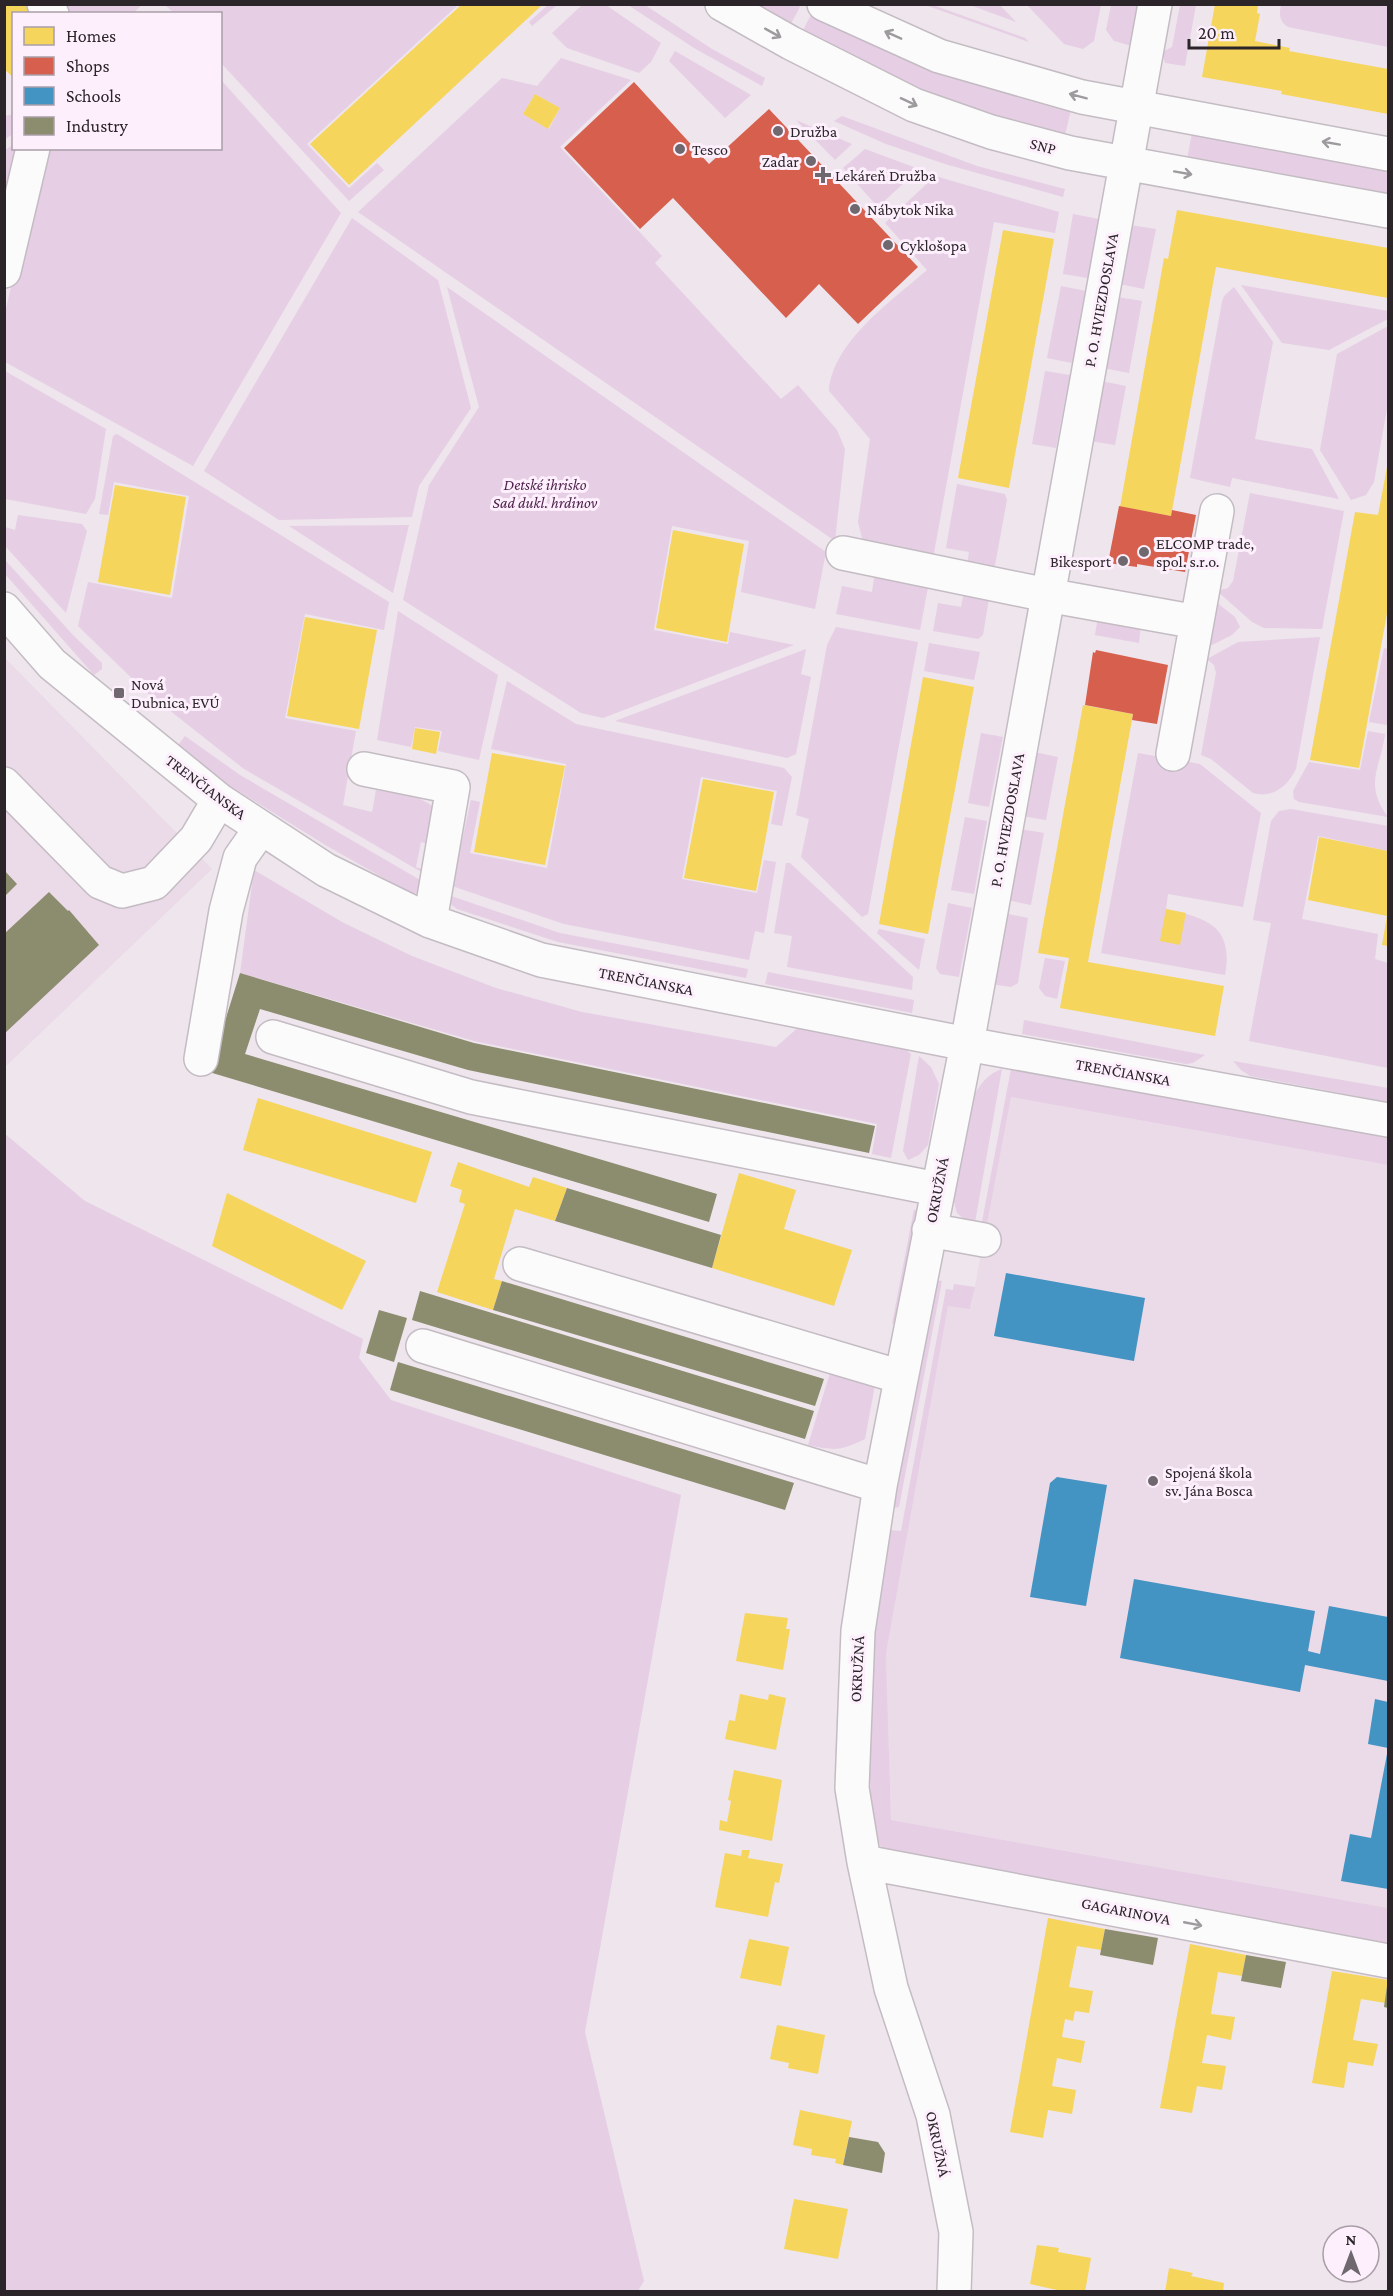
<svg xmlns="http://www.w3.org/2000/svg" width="1393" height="2296" font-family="'Crimson Pro',serif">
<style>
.built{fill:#ebdae8}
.green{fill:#e6cee4;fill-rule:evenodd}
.homes{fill:#f6d55c}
.shops{fill:#d6604d}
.schools{fill:#4393c3}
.industry{fill:#8c8c6e}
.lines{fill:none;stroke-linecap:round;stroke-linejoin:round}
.minor-casing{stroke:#c4bcc3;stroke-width:36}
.minor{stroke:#fcfbfc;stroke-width:33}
.oneway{stroke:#9e9b9e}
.poi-dot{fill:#6f686e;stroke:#fdeffc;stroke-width:2}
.labels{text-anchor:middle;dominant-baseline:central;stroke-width:6;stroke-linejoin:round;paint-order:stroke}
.poi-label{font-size:16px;fill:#2b252a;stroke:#fdeffc;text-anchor:start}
.street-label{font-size:16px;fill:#2b252a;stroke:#fdeffc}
.park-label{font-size:16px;font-style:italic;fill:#4c1e49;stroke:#fdeffc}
</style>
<rect width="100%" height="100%" fill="#eee5ed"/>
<path class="built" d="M5,658L212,869L5,1067Z
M1010,1097L1388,1165V1908L891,1820L886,1654L948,1305L971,1308Z"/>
<path class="green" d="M795,4L800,7L788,29L743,5Z
M49,5H142L132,14L57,13Z
M165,5H458L307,144L349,188L377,163L384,170L349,201L221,63L220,14L174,13Z
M548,5H557L532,26L529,22Z
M582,5H606L661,43L651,62L639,73L567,48L552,33Z
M628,5H645L712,49L765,78L762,86L694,48Z
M925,5H933L1025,38L1029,42Z
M970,5H1000L1016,22Z
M1027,5H1101L1094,41L1083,49L1064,44Z
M1111,5H1139L1132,46L1114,41L1106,30Z
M1180,5H1196L1185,66L1165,63L1162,52L1172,47Z
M1281,5H1388V47L1288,27C1279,21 1279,14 1281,5Z
M812,13L1071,110L1065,135L982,112L904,83L800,36Z
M675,51L751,95L725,118L669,61Z
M561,58L631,80L560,147L662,256L655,263L781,399L798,385L837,430L845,449L835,541L358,212L502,78L537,86ZM535,94L560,108L549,129L523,114Z
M221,80L341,213L193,466L5,362V313L43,149L220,148Z
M13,114V134L5,139V116Z
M842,116L977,166L1065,189L1063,197L945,164L886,144L834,121Z
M796,120L852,144L835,160Z
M1192,133L1388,169V196L1187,159Z
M13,145L14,148L23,149L5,236V150Z
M865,149L919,169L878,207L843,168Z
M935,176L1059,212L1055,233L994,222L932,564L863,542L858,522L870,439L829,391C832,342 893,300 927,270L885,223Z
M1073,214L1099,219L1088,278L1063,274Z
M352,218L438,280L471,408L419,486L412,517L279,520L204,471Z
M1130,225L1156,229L1144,289L1119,284Z
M1241,285L1388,311V319L1329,350L1282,343Z
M1061,286L1086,291L1072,363L1047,358Z
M447,287L826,552L815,609L741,592L749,541L672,526L654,630L728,644L730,632L794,645L603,718L581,713L403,600L429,485L479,407Z
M1234,287L1273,342L1255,439L1312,449L1339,499L1232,478L1230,487L1190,478L1222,302L1224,296Z
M1117,297L1142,301L1129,373L1103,368Z
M1388,326V403L1374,482L1366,495L1351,500L1320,450L1337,354Z
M5,371L106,429L95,499L86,514L5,499Z
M1045,371L1070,375L1056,448L1032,444Z
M1101,381L1126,386L1115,445L1090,441Z
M117,434L389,602L384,630L305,614L285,718L356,731L343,805L372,812L376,790C395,794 420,794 434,808L435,846L421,842L416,867L431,872L430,877L244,769L145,691L78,626L88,582L172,598L189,496L114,482L108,515L99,514L113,436Z
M957,484L1005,494L1007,500L993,576L966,571L969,552L946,548Z
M1250,493L1344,511L1322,629L1264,628L1252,622L1217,591L1228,588L1233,581Z
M18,515L82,524L87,531L66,613L5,546V527L15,530Z
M409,525L393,593L289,526Z
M5,560L73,635L102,663V669L94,675L5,574Z
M875,572L929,582L920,630L836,614L842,586L872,592Z
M965,586L990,592L983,635L978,639L933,631L938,603L961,607Z
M1211,598L1235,617L1240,627L1232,635L1202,650Z
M398,611L498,675L479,760L438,751L442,731L415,727L411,747L377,740Z
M1098,616L1141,624L1139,643L1095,635Z
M836,627L918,642L868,914L862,917L801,857L809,819L796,815L827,645Z
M1320,637L1296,769C1287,787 1273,798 1253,793L1211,759L1201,755L1216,673L1214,665L1207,659L1238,642Z
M929,643L980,652L974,680L924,671Z
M1384,648L1388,649L1387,725L1369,722Z
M806,649L801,674L811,677L796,754L787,758L615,721Z
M507,681L576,724L784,768L792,777L782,826L771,824L777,791L701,777L682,879L757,893L764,860L776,862L764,933L755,931L749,960L564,924L452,886L471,800L480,802L470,853L547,868L566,764L491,749Z
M1368,731L1385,734C1381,767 1363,784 1388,817L1299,802L1294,799L1293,791L1309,762L1360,770Z
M981,733L1003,737L989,807L968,803Z
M185,736L240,775L427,884L422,892L412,894L327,846L230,786L178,745Z
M1034,752L1058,757L1046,820L1022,816Z
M1138,753L1200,764L1261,813L1243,907L1168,894L1166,909C1207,918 1234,926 1225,975L1101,953Z
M1291,809L1388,826V851L1318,836L1302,919L1378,934L1375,959L1388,963V1068L1249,1041L1271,923L1253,920L1271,821L1279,811Z
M965,817L987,821L974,894L951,890Z
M1020,829L1044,833L1031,905L1007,900Z
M786,863H790L913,977L912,990L787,967L792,936L774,933Z
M254,870L342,922L412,956L496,988L582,1012L776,1047L801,1025L903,1047L911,1054L891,1158L872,1154L877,1124L474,1041L240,973Z
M448,895L560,933L748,969L746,978L558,942L457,909L449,903Z
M948,903L972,908L959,977L940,974L936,968Z
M1004,913L1028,918L1018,983L1011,987L991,984Z
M879,929L925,939L919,970L877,933Z
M1045,958L1065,961L1057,999L1045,996L1039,988Z
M768,972L914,1000L912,1013L765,984Z
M1024,1020L1205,1055L1193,1063L1186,1064L1022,1034Z
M919,1056L931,1067L939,1084L928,1145L919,1155L908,1160L903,1151Z
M1233,1061L1388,1088V1102L1250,1076L1241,1070Z
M1002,1069L974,1228L957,1213L953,1198L972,1098C980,1085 987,1074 1002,1069Z
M1011,1069L1044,1072L1388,1138V1165L1011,1097L985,1234L980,1232Z
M4,1133L85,1201L363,1339L359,1358L391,1400L681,1495L585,2032L644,2281L638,2291H5Z
M914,1209L916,1211L897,1321L892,1324Z
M936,1280L942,1281L899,1507L894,1508Z
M954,1284L975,1287L970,1309L948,1306L886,1654L891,1820L1388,1908V1952L886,1853C868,1835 871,1798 870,1774C869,1731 869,1688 873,1645C877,1606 884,1568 890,1530L901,1531L946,1289L953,1290Z
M830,1373L875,1385L865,1439C840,1451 835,1451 808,1445Z"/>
<path class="homes" d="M4,4H31L40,14H14V78L4,69Z
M1215,4H1258L1257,13L1260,14L1255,41L1290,48L1289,51L1388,69V114L1281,94L1282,91L1202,77Z
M461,5H542L349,185L310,144Z
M535,94L560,108L548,129L523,114Z
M1177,210L1388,248V298L1216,267L1171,516L1120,507L1164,258L1168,259Z
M1003,230L1054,239L1009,488L958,478Z
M1387,467L1388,608L1359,768L1310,760L1355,512L1378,515Z
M115,485L186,497L170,595L98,582Z
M673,530L744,544L727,642L656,628Z
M305,617L377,630L359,729L287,716Z
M923,677L974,687L928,934L879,924Z
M1083,705L1133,714L1088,962L1224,986L1215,1036L1060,1008L1069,958L1038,953Z
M415,728L440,732L436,754L412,749Z
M492,753L565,766L545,865L474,852Z
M703,779L774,792L756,891L684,878Z
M1319,837L1388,851V946L1382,945L1387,916L1308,900Z
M1166,909L1186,913L1180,945L1160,941Z
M258,1098L432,1152L416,1203L243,1150Z
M458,1162L529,1187L533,1177L567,1188L555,1221L515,1209L494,1279L502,1281L493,1310L437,1292L465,1204L459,1202L462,1190L450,1186Z
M739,1173L796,1190L784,1229L852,1250L834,1306L712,1268Z
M227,1193L366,1261L342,1310L212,1246Z
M745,1613L788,1618L786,1629H790L783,1670L736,1661Z
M740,1694L768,1700L769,1694L786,1698L776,1750L725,1739L729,1720L735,1721Z
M734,1770L782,1780L772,1841L719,1830L720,1820L727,1822L731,1801L728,1800Z
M742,1850H750L748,1858L783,1864L779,1883L775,1882L768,1917L715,1907L725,1853L741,1856Z
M1048,1918L1105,1929L1101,1950L1077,1946L1069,1987L1093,1991L1089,2013L1075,2011L1073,2021L1065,2019L1062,2037L1085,2041L1081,2063L1057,2058L1052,2086L1076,2090L1072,2114L1048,2110L1043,2138L1010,2132Z
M749,1939L789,1947L781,1986L740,1978Z
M1190,1944L1246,1955L1242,1976L1218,1972L1211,2014L1235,2017L1231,2040L1207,2035L1202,2063L1226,2066L1222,2090L1197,2086L1192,2113L1160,2108Z
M1332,1971L1388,1980L1385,2003L1361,1999L1353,2040L1378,2044L1373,2066L1348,2062L1344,2088L1312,2083Z
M777,2025L825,2035L818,2074L788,2068L789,2063L770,2059Z
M800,2110L852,2121L843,2165L835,2163L836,2159L811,2155L812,2149L793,2145Z
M794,2199L848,2209L838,2259L784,2249Z
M1037,2245L1059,2248L1058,2252L1091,2258L1085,2292H1066L1030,2284Z
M1169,2268L1193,2273L1191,2276L1224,2283L1223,2292H1165Z"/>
<path class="shops" d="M634,82L709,164L769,109L918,267L858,324L819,284L786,318L673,198L640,229L564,148Z
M1119,506L1171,516L1172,510L1196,515L1185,572L1137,564V567L1108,563Z
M1096,650L1168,665L1157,724L1132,720L1133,714L1085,705L1093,652L1095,653Z"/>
<path class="schools" d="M1006,1273L1145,1298L1134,1361L994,1336Z
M1057,1477L1107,1485L1086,1606L1030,1597L1050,1483Z
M1134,1579L1315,1611L1308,1651L1320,1654L1329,1606L1388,1617V1681L1305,1665L1300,1692L1120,1658Z
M1375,1699L1388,1702V1748L1368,1744Z
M1387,1754L1388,1889L1341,1881L1350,1834L1371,1838Z"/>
<path class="industry" d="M4,870L17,884L4,897Z
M49,892L68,911L69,910L99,945L4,1034V934Z
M240,973L474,1043L875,1126L869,1153L468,1070L260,1009L245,1054L717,1194L709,1222L209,1072Z
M567,1188L721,1235L712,1268L555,1221Z
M502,1281L824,1379L815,1406L493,1310Z
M420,1291L814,1411L805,1439L412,1320Z
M379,1310L407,1318L394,1362L366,1353Z
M398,1362L794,1483L785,1510L390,1390Z
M1105,1929L1158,1938L1153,1965L1100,1955Z
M1246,1955L1286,1962L1281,1988L1241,1981Z
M1387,1986H1388V2008L1384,2007Z
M849,2137L878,2142L885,2153L882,2173L843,2165Z"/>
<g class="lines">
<g class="minor-casing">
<path id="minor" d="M44,4L52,14
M722,4L791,43L914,105L991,132L1070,153L1388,211
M824,4L939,56L1082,97L1388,154
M4,271L33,148
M843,553L1047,595L1197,622
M4,609L52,664L219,800L326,870L430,921L541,960L967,1044L1388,1120
M1173,754L1217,511
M364,769L453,787L430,921
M4,784L100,882L122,891L154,883L196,839L219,800
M273,1037L471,1097L937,1189
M201,1059L226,911L240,858L261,828
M929,1230L984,1240
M520,1264L901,1377
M423,1346L880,1486
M864,1862L1388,1961
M954,2292L956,2232L933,2115L891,1988L864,1862L852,1788L858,1631L880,1486L967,1044L1155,4"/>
</g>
<use href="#minor" class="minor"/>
</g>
<defs><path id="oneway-shaft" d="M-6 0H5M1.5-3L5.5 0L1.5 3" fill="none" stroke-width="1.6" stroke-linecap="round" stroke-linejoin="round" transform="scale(1.5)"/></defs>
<g class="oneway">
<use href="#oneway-shaft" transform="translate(773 33) rotate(29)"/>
<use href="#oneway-shaft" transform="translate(893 35) rotate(-156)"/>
<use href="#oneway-shaft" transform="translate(1078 96) rotate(-165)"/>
<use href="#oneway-shaft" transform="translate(909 102) rotate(25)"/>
<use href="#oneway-shaft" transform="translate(1331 143) rotate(-170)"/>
<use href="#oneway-shaft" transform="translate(1183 173) rotate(10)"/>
<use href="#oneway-shaft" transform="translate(1193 1924) rotate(11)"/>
</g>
<g class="poi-dot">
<circle cx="778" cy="131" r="6"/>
<circle cx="680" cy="149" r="6"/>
<circle cx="811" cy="161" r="6"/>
<path d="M820 166h6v6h6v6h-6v6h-6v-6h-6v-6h6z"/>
<circle cx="855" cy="209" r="6"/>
<circle cx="888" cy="245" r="6"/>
<circle cx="1144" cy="552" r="6"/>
<circle cx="1123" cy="561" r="6"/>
<rect x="113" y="687" width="12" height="12" rx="3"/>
<circle cx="1153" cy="1481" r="6"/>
</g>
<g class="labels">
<g class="poi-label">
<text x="790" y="131">Družba</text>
<text x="692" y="149">Tesco</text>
<text x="799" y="161" text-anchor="end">Zadar</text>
<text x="835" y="175">Lekáreň Družba</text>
<text x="867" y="209">Nábytok Nika</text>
<text x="900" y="245">Cyklošopa</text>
<text x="1156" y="543">ELCOMP trade,<tspan x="1156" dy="18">spol. s.r.o.</tspan></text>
<text x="1111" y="561" text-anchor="end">Bikesport</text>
<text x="131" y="684">Nová<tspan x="131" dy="18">Dubnica, EVÚ</tspan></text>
<text x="1165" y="1472">Spojená škola<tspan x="1165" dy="18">sv. Jána Bosca</tspan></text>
</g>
<g class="street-label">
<text transform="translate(1043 146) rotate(15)">SNP</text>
<text transform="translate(1101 300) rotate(-80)">P. O. HVIEZDOSLAVA</text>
<text transform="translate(206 787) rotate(37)">TRENČIANSKA</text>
<text transform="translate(1007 820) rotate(-80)">P. O. HVIEZDOSLAVA</text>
<text transform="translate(646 981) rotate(11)">TRENČIANSKA</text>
<text transform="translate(1123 1072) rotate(10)">TRENČIANSKA</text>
<text transform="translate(937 1190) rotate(-79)">OKRUŽNÁ</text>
<text transform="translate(857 1669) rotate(-87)">OKRUŽNÁ</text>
<text transform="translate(1126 1911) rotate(11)">GAGARINOVA</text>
<text transform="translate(938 2144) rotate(78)">OKRUŽNÁ</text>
</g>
<g class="park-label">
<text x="545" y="484">Detské ihrisko<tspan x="545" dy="18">Sad dukl. hrdinov</tspan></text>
</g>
</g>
<rect width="1393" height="2296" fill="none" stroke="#2b252a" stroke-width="12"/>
<rect x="12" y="12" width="210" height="138" fill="#fdeffc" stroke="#a99ea8" stroke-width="1.5"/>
<rect x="24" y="27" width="30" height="18" fill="#f6d55c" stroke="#a99ea8" stroke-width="1.5"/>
<text x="66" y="42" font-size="18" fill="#2b252a">Homes</text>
<rect x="24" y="57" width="30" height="18" fill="#d6604d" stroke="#a99ea8" stroke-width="1.5"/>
<text x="66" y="72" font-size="18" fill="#2b252a">Shops</text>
<rect x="24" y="87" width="30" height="18" fill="#4393c3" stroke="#a99ea8" stroke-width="1.5"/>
<text x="66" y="102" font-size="18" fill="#2b252a">Schools</text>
<rect x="24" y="117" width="30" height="18" fill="#8c8c6e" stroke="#a99ea8" stroke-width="1.5"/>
<text x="66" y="132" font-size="18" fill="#2b252a">Industry</text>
<g transform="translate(1351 2254)"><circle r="28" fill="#fdeffc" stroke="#a99ea8" stroke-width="1.5"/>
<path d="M0-4.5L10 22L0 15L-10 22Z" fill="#6f686e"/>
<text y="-9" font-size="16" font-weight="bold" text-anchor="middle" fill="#2b252a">N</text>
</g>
<path d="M1189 39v9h90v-9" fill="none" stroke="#2b252a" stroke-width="3"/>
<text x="1198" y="39" font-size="18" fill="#2b252a" stroke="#fdeffc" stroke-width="4.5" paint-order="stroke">20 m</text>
</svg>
